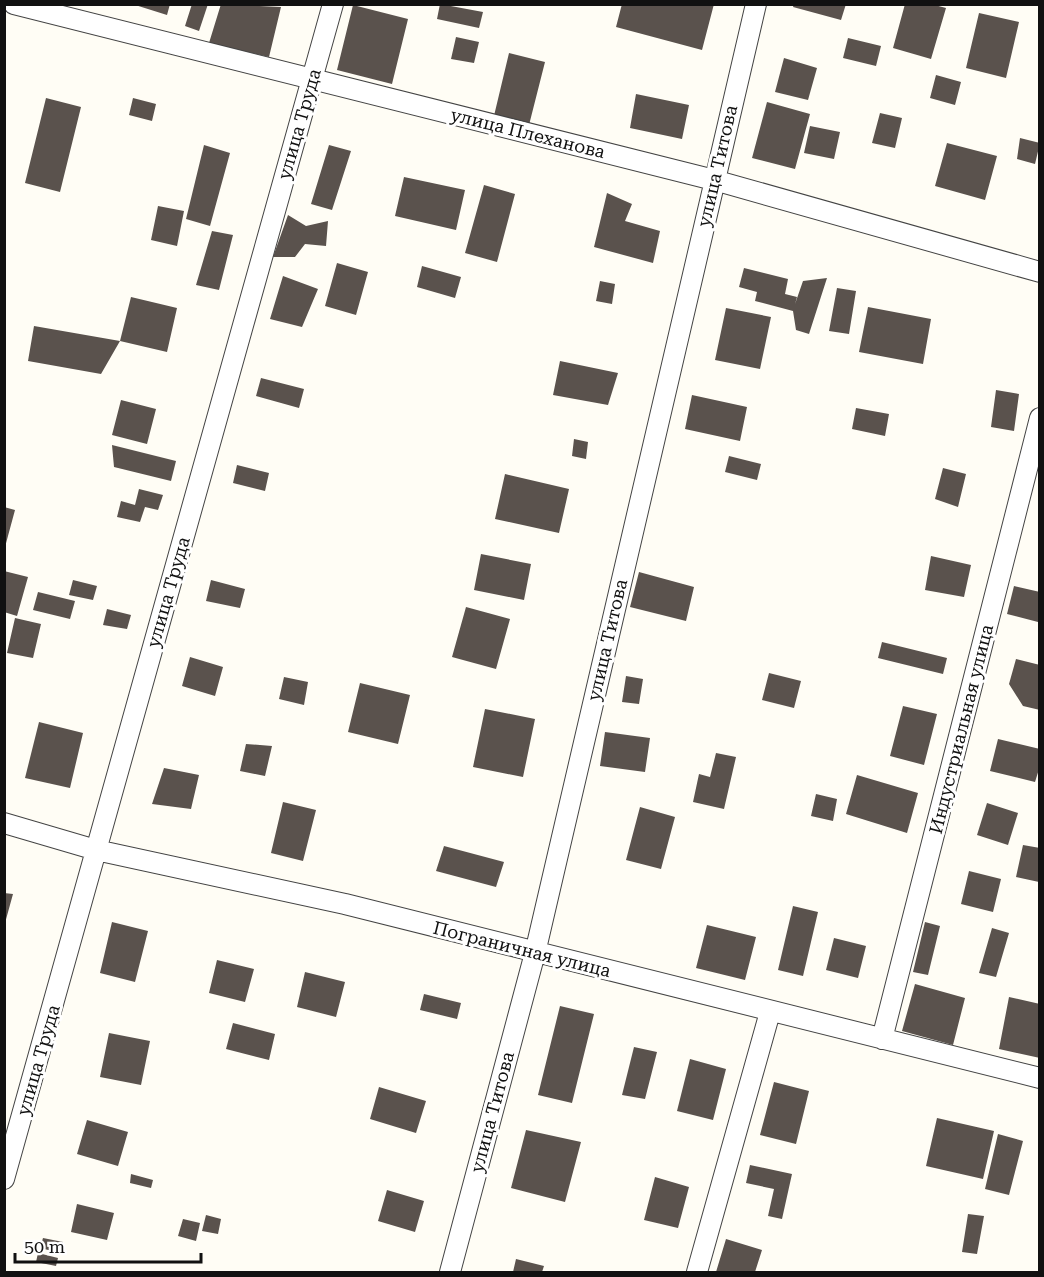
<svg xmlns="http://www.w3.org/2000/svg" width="1044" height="1277" font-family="'Roboto Serif',serif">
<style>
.building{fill:#5a524d}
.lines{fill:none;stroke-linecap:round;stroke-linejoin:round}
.minor-casing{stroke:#444;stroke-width:22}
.minor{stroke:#fff;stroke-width:20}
.labels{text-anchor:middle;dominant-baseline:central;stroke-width:6;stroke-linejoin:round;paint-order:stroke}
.street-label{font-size:18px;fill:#111;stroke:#fff}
</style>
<rect width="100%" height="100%" fill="#fffdf5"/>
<path class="building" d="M132,4H170L167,15Z
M192,4H208L199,31L185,26Z
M221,4L281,7L269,57L209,43Z
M440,4L483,12L479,28L437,19Z
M622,4H714L702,50L616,27Z
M794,4H846L841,20L793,7Z
M905,4H931L946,8L931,59L893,48Z
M353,5L408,19L392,84L337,70Z
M979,13L1019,22L1006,78L966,68Z
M456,37L479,42L474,63L451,59Z
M848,38L881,46L876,66L843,58Z
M509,53L545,62L528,129L493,120Z
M784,58L817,68L808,100L775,92Z
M936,75L961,82L955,105L930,98Z
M636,94L689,105L682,139L630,128Z
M46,98L81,107L60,192L25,183Z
M133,98L156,104L152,121L129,115Z
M767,102L810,114L795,169L752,158Z
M880,113L902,118L895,148L872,143Z
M810,126L840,132L834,159L804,153Z
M1020,138L1040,143L1035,164L1017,159Z
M947,143L997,156L985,200L935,186Z
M204,145L230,153L210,226L186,219Z
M329,145L351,151L332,210L311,204Z
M404,177L465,190L456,230L395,216Z
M484,185L515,194L497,262L465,253Z
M607,193L632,204L625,221L660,231L653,263L594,247Z
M158,206L184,211L177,246L151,240Z
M288,215L306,226L328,221L326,246L305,244L295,257H273Z
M212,231L233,235L219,290L196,285Z
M337,263L368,272L356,315L325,306Z
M422,266L461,277L455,298L417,287Z
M744,268L788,279L785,294L797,297L795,304L803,281L827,278L809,334L796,330L793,311L755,301L757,292L739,287Z
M283,276L318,289L302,327L270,319Z
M600,281L615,284L612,304L596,301Z
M837,288L856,291L849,334L829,331Z
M131,297L177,308L167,352L120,341L101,374L28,361L34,326L120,341Z
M868,307L931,319L923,364L859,352Z
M726,308L771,317L760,369L715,360Z
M560,361L618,373L608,405L553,395Z
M261,378L304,389L299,408L256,396Z
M996,390L1019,394L1014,431L991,427Z
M692,395L747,407L740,441L685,429Z
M121,400L156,409L147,444L112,435Z
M856,408L889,414L885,436L852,429Z
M574,439L588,442L586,459L572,456Z
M112,445L176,461L171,481L114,467Z
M729,456L761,464L757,480L725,472Z
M237,465L269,473L265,491L233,483Z
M943,468L966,474L958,507L935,499Z
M505,474L569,489L559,533L495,519Z
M139,489L163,495L158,510L145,507L140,522L117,517L121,501L135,505Z
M4,507L15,510L5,547H4Z
M481,554L531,564L524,600L474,590Z
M931,556L971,565L964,597L925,590Z
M4,571L28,577L17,616L4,612Z
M639,572L694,587L686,621L630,607Z
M73,580L97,586L93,600L69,595Z
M211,580L245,589L240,608L206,601Z
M1014,586L1040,592L1038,622L1007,614Z
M38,592L75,601L70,619L33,610Z
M466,607L510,619L496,669L452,657Z
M107,609L131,615L127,629L103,625Z
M15,618L41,624L33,658L7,653Z
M882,642L947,658L943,674L878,658Z
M190,657L223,667L215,696L182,686Z
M1016,659L1040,665V710L1023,706L1009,684Z
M769,673L801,681L794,708L762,700Z
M626,676L643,679L639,704L622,702Z
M284,677L308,682L304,705L279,699Z
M360,683L410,695L398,744L348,732Z
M903,706L937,714L924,765L890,756Z
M485,709L535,719L523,777L473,767Z
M39,722L83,733L70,788L25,778Z
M605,732L650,738L645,772L600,766Z
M998,739L1040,749V766L1035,782L990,771Z
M246,744L272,746L265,776L240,771Z
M716,753L736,757L724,809L693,802L699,774L710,777Z
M164,768L199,775L191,809L152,804Z
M857,775L918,793L907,833L846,814Z
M816,794L837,799L833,821L811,816Z
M283,802L316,810L303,861L271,853Z
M987,803L1018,813L1008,845L977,835Z
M640,807L675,817L661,869L626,860Z
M1023,845L1040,848L1039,882L1016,877Z
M444,846L504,862L496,887L436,871Z
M969,871L1001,879L993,912L961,904Z
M4,893L13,894L5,923H4Z
M793,906L818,912L803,976L778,970Z
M112,922L148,931L135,982L100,973Z
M925,922L940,926L928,975L913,972Z
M707,925L756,937L745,980L696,968Z
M992,928L1009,933L996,977L979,973Z
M834,938L866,946L858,978L826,970Z
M217,960L254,969L245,1002L209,993Z
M305,972L345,982L336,1017L297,1007Z
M915,984L965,998L953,1045L902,1031Z
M424,994L461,1003L457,1019L420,1010Z
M1009,997L1040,1004V1058L999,1049Z
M560,1006L594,1014L572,1103L538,1095Z
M233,1023L275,1034L269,1060L226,1049Z
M109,1033L150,1041L141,1085L100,1077Z
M634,1047L657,1052L645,1099L622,1095Z
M690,1059L726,1069L713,1120L677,1111Z
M774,1082L809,1091L796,1144L760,1135Z
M379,1087L426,1101L416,1133L370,1119Z
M937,1118L994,1131L983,1179L926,1166Z
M87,1120L128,1132L118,1166L77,1154Z
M526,1130L581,1142L565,1202L511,1188Z
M998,1134L1023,1141L1009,1195L985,1189Z
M750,1165L792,1174L782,1219L768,1216L774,1189L746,1183Z
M131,1174L153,1180L151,1188L130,1183Z
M655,1177L689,1187L678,1228L644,1220Z
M387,1190L424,1201L415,1232L378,1221Z
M77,1204L114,1213L107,1240L71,1232Z
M968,1214L984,1216L977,1254L962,1252Z
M206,1215L221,1219L218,1234L202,1231Z
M183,1219L200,1223L196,1241L178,1236Z
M43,1238L63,1242L61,1253L40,1248Z
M726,1239L762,1250L755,1272H716Z
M38,1253L58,1258L56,1266L36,1262Z
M516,1259L544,1266L542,1272H513Z"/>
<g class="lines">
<g class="minor-casing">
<path id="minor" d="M14,4L714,180L1040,272
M4,823L96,850L345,904L1040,1078
M882,1039L1040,418
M4,1179L333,4
M450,1272L535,953L756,4
M697,1272L770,1012"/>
</g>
<use href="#minor" class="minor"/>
</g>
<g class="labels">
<g class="street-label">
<text transform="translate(299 124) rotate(-74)">улица Труда</text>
<text transform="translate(528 133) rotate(14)">улица Плеханова</text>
<text transform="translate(717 166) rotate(-77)">улица Титова</text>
<text transform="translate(168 592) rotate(-74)">улица Труда</text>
<text transform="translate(607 640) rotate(-77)">улица Титова</text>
<text transform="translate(961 729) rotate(-76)">Индустриальная улица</text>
<text transform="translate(522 949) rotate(14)">Пограничная улица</text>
<text transform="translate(38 1060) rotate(-74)">улица Труда</text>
<text transform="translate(492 1112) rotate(-75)">улица Титова</text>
</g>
</g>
<rect width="1044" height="1277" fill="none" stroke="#111111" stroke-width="12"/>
<path d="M15 1253v9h186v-9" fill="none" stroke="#111111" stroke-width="3"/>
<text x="24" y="1253" font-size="18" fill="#111111" stroke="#ffffff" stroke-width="4.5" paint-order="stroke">50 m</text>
</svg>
